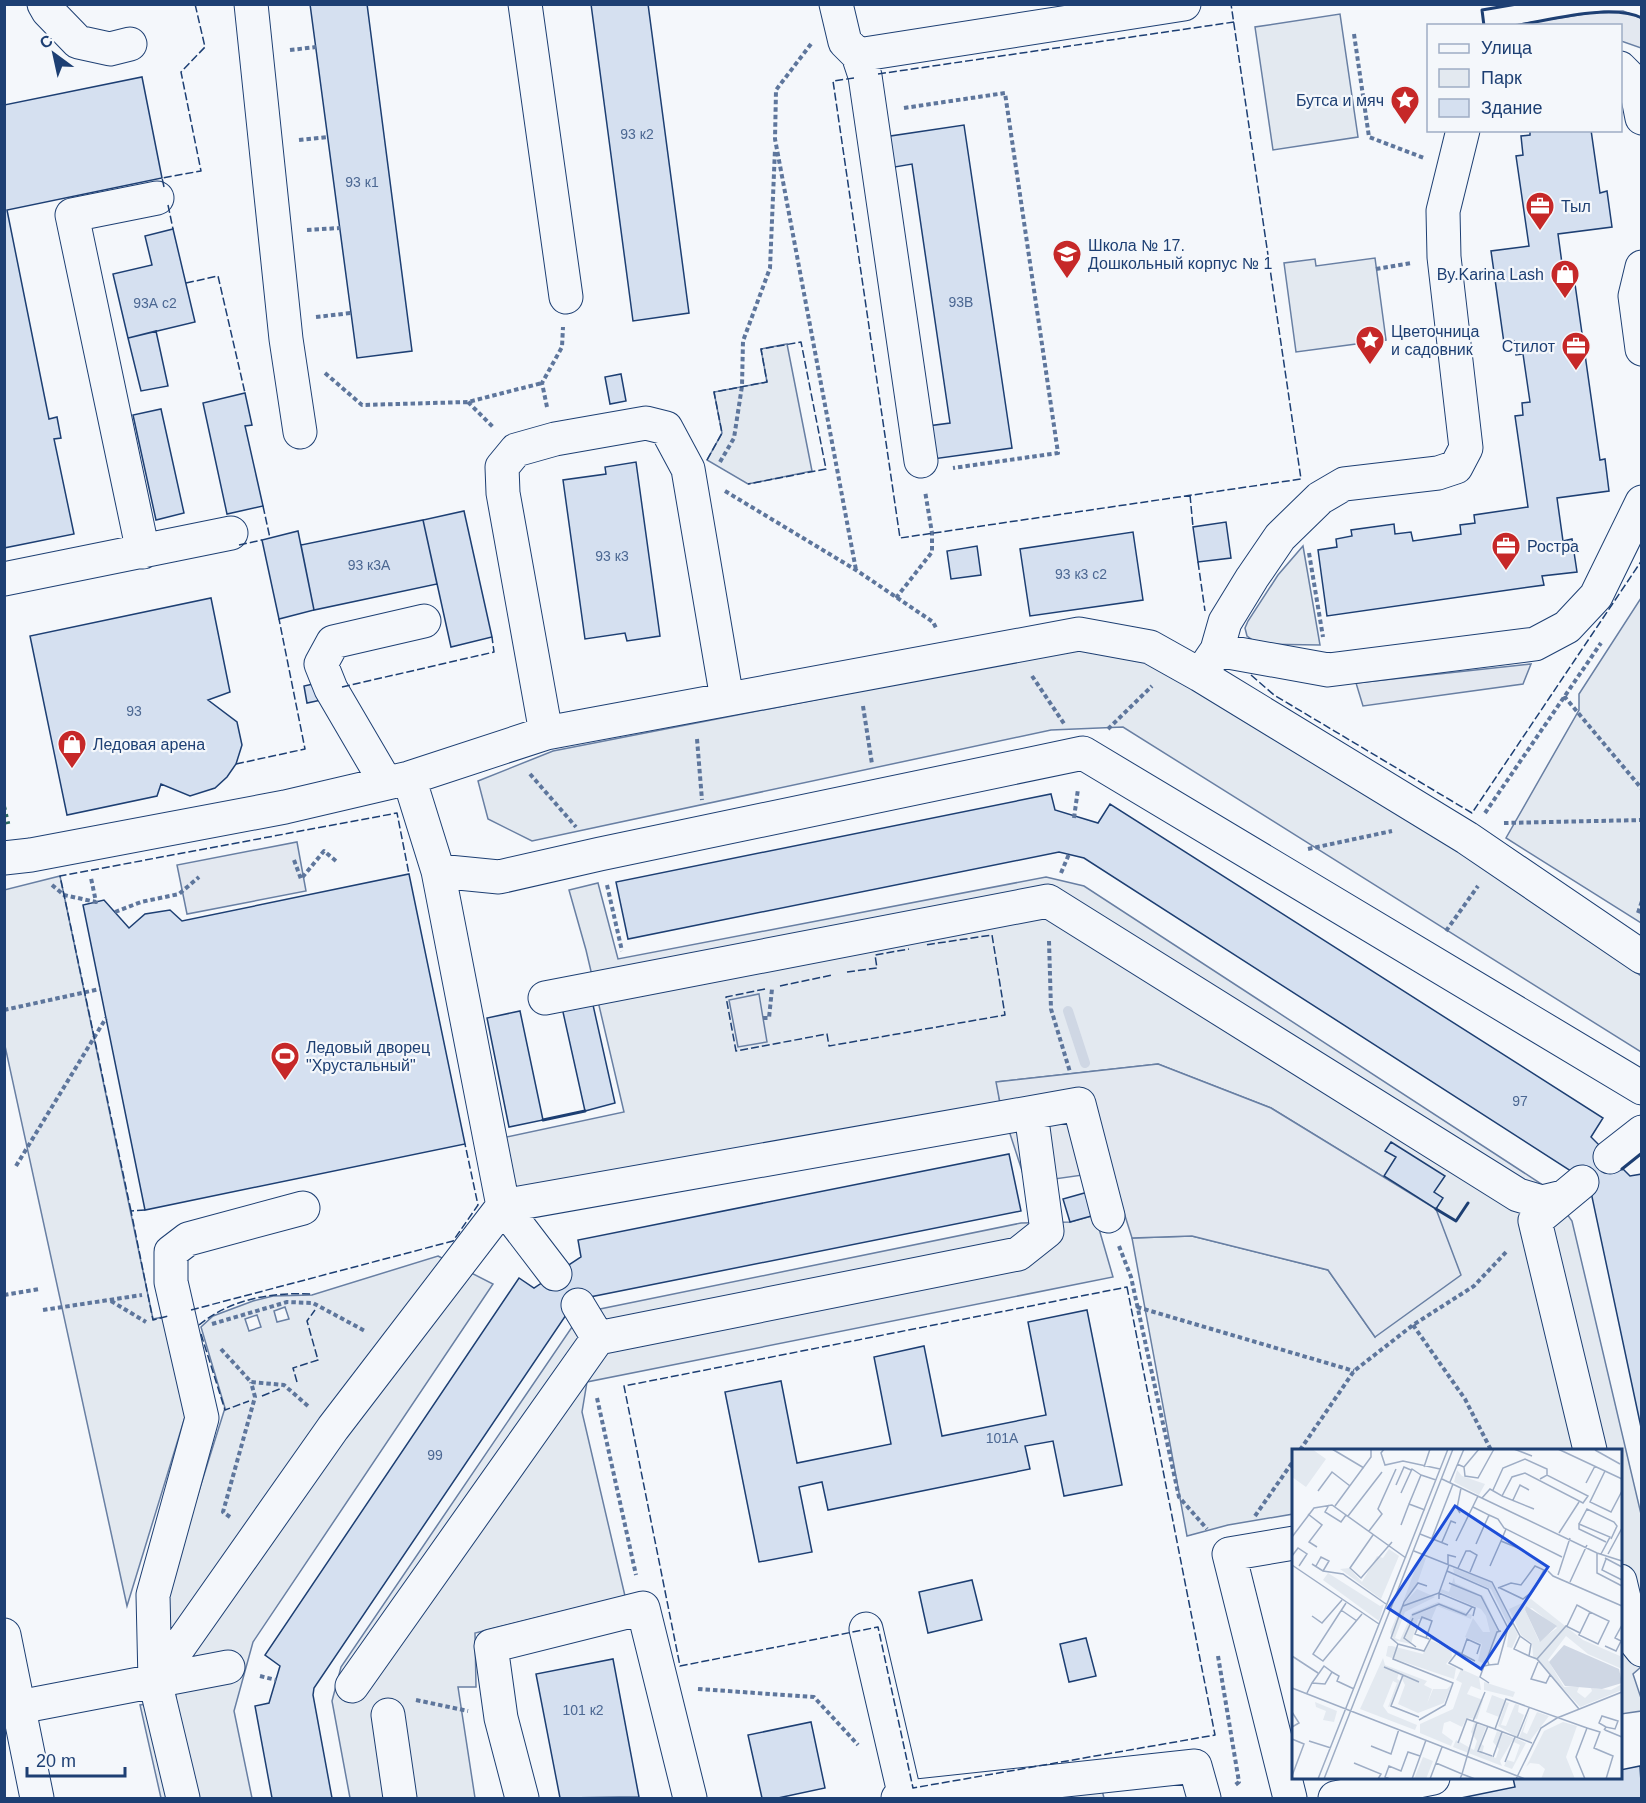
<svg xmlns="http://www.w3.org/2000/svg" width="1646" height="1803" font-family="Arial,sans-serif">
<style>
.green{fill:#e3e9f0;stroke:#687fa3;stroke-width:1.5;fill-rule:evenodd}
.parking{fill:#e3e8f0;stroke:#687fa3;stroke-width:1.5}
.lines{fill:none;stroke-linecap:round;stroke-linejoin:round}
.stream{stroke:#cfd7e4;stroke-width:10}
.building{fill:#d5e0f0;stroke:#1d3f73;stroke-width:1.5}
.minor-casing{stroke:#1d3f73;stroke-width:35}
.major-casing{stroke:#1d3f73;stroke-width:35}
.path{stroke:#5e769c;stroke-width:4;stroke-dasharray:4.5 3;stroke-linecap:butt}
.minor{stroke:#f4f7fb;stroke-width:33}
.major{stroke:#f4f7fb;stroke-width:33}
.hedge{stroke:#2c6c60;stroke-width:4.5;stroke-dasharray:3 4.5;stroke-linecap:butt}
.fence{stroke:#1d3f73;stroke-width:1.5;stroke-dasharray:8 3;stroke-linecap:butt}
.wall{stroke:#1d3f73;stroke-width:3}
.labels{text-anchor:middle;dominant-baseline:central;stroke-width:4.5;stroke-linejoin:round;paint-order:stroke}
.number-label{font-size:14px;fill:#4b6792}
.poi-label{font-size:16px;fill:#1d3f73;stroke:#f4f7fb;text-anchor:start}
.inset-road{fill:none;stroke:#9eadc5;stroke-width:1.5}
.view{fill:#1d4ed8;fill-opacity:0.15;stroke:#1d4ed8;stroke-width:3}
.inset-edge{fill:none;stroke:#1d3f73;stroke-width:3}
</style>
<rect width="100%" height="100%" fill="#f4f7fb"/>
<path class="green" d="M1340,14L1358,137L1273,150L1255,27Z
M1375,258L1386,340L1296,352L1284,263L1315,259L1316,266Z
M787,344L812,471L748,484L707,460L722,433L714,392L767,382L761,349Z
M1303,546L1320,645L1258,644L1247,636L1245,628L1248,621L1278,575Z
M1641,598V923L1506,838L1579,710V694Z
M1075,649L1152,663L1472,857L1641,976V1052L1123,727L1051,730L532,841L488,819L478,781L553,751Z
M60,876L153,1319L168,1316L188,1407L127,1606L5,1046L4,890Z
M1046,877L1084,886L1549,1189L1572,1221L1641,1514V1667L1633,1674L1641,1698V1711L1621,1714L1620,1450H1294L1293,1514L1228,1525L1187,1536L1132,1238L1192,1236L1328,1270L1375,1337L1436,1209L1271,1108L1158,1064L997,1082L1000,1103L514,1191L502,1138L624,1112L586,950L569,890L598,883L618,959Z
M1095,1215L1113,1277L587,1382L582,1412L625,1596L475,1633L476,1687H458L475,1798H350L332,1701L341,1667L572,1327L600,1309L1021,1223L1070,1222Z
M438,1256L493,1284L253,1642L234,1711L252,1798H161L140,1705L176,1700L166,1596L225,1408L201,1327L213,1316L253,1301L273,1296L312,1295ZM285,1307L289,1319L277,1322L274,1311ZM257,1315L261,1327L249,1331L245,1319Z
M1100,1782L1104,1798H977Z"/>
<path class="parking" d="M1604,11H1623L1641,18V48L1621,41L1620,26L1514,25Z
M1531,664L1523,684L1363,706L1356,683Z
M297,842L306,891L187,914L177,865Z
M759,994L767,1042L738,1047L729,1000Z
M1158,1064L1271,1108L1436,1209L1461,1275L1375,1337L1328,1270L1192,1236L1132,1238L1111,1171L1026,1183L1000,1103L996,1082Z"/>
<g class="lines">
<path class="stream" d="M1068,1011L1085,1063"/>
</g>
<path class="building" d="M310,4H367L412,351L357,358Z
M591,4H648L689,313L633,321Z
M142,77L162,178L7,210L49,419L57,417L61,438L54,439L74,534L4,548V105Z
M964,125L1012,448L933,459L928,426L950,423L912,164L889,168L884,137Z
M1530,130H1591L1600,193L1607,191L1612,227L1558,234L1563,271L1573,270L1600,460L1605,459L1609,491L1557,498L1563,541L1572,539L1577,572L1542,576L1544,585L1327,616L1318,550L1337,547L1336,539L1352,536L1351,530L1394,524L1395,534L1411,532L1413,541L1461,534L1460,525L1475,523L1474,515L1528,507L1515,416L1523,415L1522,403L1530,402L1523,354L1516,355L1514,341L1504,343L1491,251L1529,246L1516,156L1523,155L1521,136L1530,135Z
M173,229L195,322L128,338L113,274L152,265L145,236Z
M156,331L168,386L141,391L128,338Z
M621,374L626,401L610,404L605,377Z
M245,393L252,425L245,426L263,506L227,514L203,403Z
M161,409L184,513L156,520L133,415Z
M636,462L660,636L627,641L625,633L585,639L563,480L606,474L605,467Z
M464,511L492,637L451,647L423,520Z
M423,520L437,584L314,610L301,545Z
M1226,522L1231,558L1198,562L1193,527Z
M298,531L314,610L279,619L262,540Z
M1133,532L1143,600L1030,616L1020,549Z
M977,546L981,575L951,579L947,551Z
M211,598L230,692L208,700L237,722L242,745L236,764L227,777L215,788L190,796L161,784L157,796L67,815L30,636Z
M322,682L326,699L307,703L304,686Z
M1051,794L1055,810L1098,823L1110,804L1603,1118L1591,1137L1630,1176L1642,1174V1432L1591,1192L1571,1171L1084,858L1059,852L628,939L616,882Z
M409,874L465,1144L145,1210L83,905L104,900L129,928L145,914L170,910L182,921Z
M591,996L615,1103L585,1111L561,1003Z
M520,1011L543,1120L509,1127L487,1018Z
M1391,1142L1445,1176L1434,1192L1443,1198L1436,1209L1384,1176L1396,1157L1385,1151Z
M1009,1154L1021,1211L590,1297L568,1312L314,1688L313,1695L332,1798H272L255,1706L269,1703L280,1666L265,1655L519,1278L534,1288L555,1274L581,1257L578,1240Z
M1088,1192L1095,1215L1070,1222L1063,1199Z
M1087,1310L1122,1485L1064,1496L1053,1441L1025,1446L1030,1469L828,1510L822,1482L799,1487L812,1552L759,1562L725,1392L781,1381L797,1463L891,1444L874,1357L924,1346L942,1436L1046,1415L1028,1322Z
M972,1580L982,1620L928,1633L919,1592Z
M1086,1638L1096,1676L1069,1682L1060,1644Z
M613,1659L639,1797L560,1798L536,1674Z
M811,1722L825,1788L778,1798H762L748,1735Z
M1640,1766L1642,1798H1461L1515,1787L1513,1778H1620V1770Z"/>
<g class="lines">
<g class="minor-casing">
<path id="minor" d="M44,4L48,11L78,42L110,49L130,44
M251,4L286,339L300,432
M525,4L566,297
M836,4L845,42L858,55L1184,4
M858,55L865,76L921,461
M1620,68L1635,83L1642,118
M1642,267L1635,296L1642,349
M143,552L72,215L157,198
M4,579L231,533
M1217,650L1328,670L1535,644L1567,627L1596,596L1642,502
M1200,675L1217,650L1225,622L1252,578L1280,537L1320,498L1344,484L1438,473L1456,467L1466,448L1444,257L1443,211L1463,130
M546,733L503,493L502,467L516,450L555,439L646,423L666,428L688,469L727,699
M386,783L331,689L321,664L333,642L424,621
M4,858L31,855L285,807L409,778L546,733L1079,634L1150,647L1200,675L1467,838L1642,957
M438,871L499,877L600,854L1083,753L1642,1088
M545,998L1048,901L1518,1195L1542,1202L1563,1197
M1610,1157L1642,1132
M1582,1182L1535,1221L1590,1450
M555,1274L503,1206L1079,1104L1108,1216
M578,1305L598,1338
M1620,1581L1634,1640L1642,1650
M866,1629L905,1797
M155,1681L333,1428L503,1206L438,871L409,778
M352,1686L598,1338L1018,1254L1047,1231L1031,1113
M19,1707L228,1667
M388,1715L400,1798
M183,1798L155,1681L153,1595L202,1418L171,1282V1252L188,1239L303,1208
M522,1798L501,1718L491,1646L643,1608L690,1798
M898,1798L1195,1766L1204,1798
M1290,1798L1229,1554L1294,1543
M1335,1798L1433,1778"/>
</g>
<g class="major-casing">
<path id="major" d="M4,1635L37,1798"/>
</g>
<path class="path" d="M1354,34L1369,137L1424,158
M811,44L776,90L775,139L856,570
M290,50L316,47
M904,108L1005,93L1058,453L953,468
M299,140L328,137
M307,230L340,228
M1376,269L1411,263
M316,317L351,313
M325,373L362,405L468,402L542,383
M468,402L494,428
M547,407L542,383L562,347L563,327
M720,462L734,438L742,386L743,341L770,268L775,149
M725,491L856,570L933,622L936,628
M1309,553L1323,637
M896,598L932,552V533L925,491
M1032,676L1065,725
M1564,696L1642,789
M863,706L872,764
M1108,729L1152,686
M697,739L702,800
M530,774L576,827
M1485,813L1601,643
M1074,818L1078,789
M1504,823L1642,820
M1308,849L1392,831
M294,860L301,879L324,851L336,861
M1061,873L1069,854
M52,885L64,895L96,902L91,878
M607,885L622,951
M115,912L141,902L179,894L199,877
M1638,913L1642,901
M1446,931L1478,886
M1049,941L1051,1009L1070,1072
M4,1010L100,989
M763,1018H769L772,989
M16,1166L106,1018
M1119,1246L1131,1277L1179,1497L1207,1529
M4,1295L39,1289
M111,1301L146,1322
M1137,1307L1354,1371
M43,1310L142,1295
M212,1324L287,1302L313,1303L365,1331
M1413,1325L1465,1399L1491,1450
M221,1349L251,1382L284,1385L308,1406
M597,1398L636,1575
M1300,1450L1354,1371L1413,1325L1474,1286L1508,1250
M1255,1516L1294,1460
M230,1517L223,1512L255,1397L251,1382
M1218,1656L1239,1782L1234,1786
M260,1676L276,1680
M698,1689L814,1697L858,1745
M416,1700L468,1711"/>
<use href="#minor" class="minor"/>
<use href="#major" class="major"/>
<path class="hedge" d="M4,807L8,824"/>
<path class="fence" d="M878,74L1234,22
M854,78L833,81L900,538L1301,479L1231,4
M164,187L162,178L201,171L181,72L205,47L195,4
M168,205L173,229
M186,283L218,276L245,393
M707,460L722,433L714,392L767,382L761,349L801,342L826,469L748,484
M1190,495L1193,527
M263,506L270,538
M239,545L262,540
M1198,562L1205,611
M1251,675L1274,695L1472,813L1642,560
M342,687L494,652L492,637
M236,764L305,749L279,619
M847,972L877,968L875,955L909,949
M780,986L832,975
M765,989L726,997L736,1051L827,1034L829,1046L1005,1015L992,935L925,945
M145,1210L131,1211L153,1320L168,1316
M131,1211L60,876L397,813L409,874
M1127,1287L1215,1735L913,1788L878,1627L680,1666L624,1386Z
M191,1310L453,1241L478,1205L465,1144
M199,1325C230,1299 272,1292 312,1294
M201,1334L225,1410L249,1401
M297,1382L293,1368L318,1360L307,1321L315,1310
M262,1396L282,1388"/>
<path class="wall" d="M1484,26L1482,10L1517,4
M1514,26C1547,20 1613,3 1642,18
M543,1120L585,1111
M1622,1169L1642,1153
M1436,1209L1456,1221L1468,1203"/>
</g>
<defs>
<g id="sight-pin" transform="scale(1.5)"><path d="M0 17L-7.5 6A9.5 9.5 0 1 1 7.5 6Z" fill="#c62828" stroke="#f4f7fb"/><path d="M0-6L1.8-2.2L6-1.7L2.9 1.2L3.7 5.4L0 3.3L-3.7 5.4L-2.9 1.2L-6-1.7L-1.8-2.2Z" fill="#fff"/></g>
<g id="office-pin" transform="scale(1.5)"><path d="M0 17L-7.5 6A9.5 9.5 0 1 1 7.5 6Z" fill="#c62828" stroke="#f4f7fb"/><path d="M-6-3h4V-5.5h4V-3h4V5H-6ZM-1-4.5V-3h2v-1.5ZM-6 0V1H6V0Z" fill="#fff"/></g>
<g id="school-pin" transform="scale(1.5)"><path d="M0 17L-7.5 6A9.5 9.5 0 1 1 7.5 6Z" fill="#c62828" stroke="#f4f7fb"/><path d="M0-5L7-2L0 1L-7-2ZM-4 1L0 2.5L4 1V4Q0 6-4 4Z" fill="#fff"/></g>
<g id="shop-pin" transform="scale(1.5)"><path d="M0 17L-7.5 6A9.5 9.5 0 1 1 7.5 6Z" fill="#c62828" stroke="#f4f7fb"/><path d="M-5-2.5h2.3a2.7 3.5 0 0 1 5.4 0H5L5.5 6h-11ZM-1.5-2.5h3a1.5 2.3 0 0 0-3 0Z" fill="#fff"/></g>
<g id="stadium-pin" transform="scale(1.5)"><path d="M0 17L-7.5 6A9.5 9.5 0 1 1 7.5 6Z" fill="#c62828" stroke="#f4f7fb"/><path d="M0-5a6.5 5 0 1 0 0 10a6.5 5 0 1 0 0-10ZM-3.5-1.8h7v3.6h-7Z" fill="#fff"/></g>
</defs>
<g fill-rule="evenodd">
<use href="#sight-pin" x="1405" y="100"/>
<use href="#office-pin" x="1540" y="206"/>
<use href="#school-pin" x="1067" y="254"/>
<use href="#shop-pin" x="1565" y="274"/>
<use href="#sight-pin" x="1370" y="340"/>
<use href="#office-pin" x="1576" y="346"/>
<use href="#office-pin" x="1506" y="546"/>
<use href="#shop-pin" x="72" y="744"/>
<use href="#stadium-pin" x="285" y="1056"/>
</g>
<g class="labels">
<g class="number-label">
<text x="637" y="134">93 к2</text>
<text x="362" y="182">93 к1</text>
<text x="961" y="302">93В</text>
<text x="155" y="303">93А с2</text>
<text x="612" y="556">93 к3</text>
<text x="369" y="565">93 к3А</text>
<text x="1081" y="574">93 к3 с2</text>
<text x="134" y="711">93</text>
<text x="1520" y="1101">97</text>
<text x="1002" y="1438">101А</text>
<text x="435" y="1455">99</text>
<text x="583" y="1710">101 к2</text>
</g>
<g class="poi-label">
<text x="1384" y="100" text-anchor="end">Бутса и мяч</text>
<text x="1561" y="206">Тыл</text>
<text x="1088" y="245">Школа № 17.<tspan x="1088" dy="18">Дошкольный корпус № 1</tspan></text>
<text x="1544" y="274" text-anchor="end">By.Karina Lash</text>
<text x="1391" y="331">Цветочница<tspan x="1391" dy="18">и садовник</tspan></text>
<text x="1555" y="346" text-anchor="end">Стилот</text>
<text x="1527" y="546">Ростра</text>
<text x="93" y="744">Ледовая арена</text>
<text x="306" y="1047">Ледовый дворец<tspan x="306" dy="18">"Хрустальный"</tspan></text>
</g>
</g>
<g transform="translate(1292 1449)">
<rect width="330" height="330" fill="#f4f7fb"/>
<path d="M0,0H20L34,10L14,38L0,28ZM165,21L170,27L193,35L187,46L162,33ZM97,100L107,107L89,150L48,120L57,119L70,133L85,107L91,109ZM128,107L134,109L124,138L111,153ZM161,119L200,133L226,186L220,199L215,198L217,177L199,140L162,124ZM36,124L88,157L92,155L87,172L31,131ZM162,128L163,134L191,147L207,181L193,215L186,212L190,195L173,188L181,169L191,183H198L194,167L189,160L148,143L149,140L157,143ZM125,140L143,148L113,163L103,189L108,191L120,164L146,153L180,166L179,170L145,157L139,171L126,170L119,195L101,191L98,183L108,159ZM239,150L291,191L328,207L330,202V220L296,205L274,187L256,211L272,238H287L285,243L293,249L300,242L299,239L319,241L330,235V241L288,258L241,207L240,194L229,186L217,160ZM240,159L265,179L247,192L233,161ZM137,191L159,199L160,208L154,215L164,219L162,230L94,207L96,197H100L131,205ZM91,209L93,216L135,232L132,236L140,240L135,255L141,240H155L160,235L152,254L126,264L106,255L113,236L107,224L105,230L109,232L99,257L96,258L105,234L101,232L91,257L96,264L125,276L123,281L68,260ZM169,220L187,228L189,241L179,237L175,245L191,251L185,270L175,269L170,278L158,272L152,274L150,284L161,292L159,297L128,284V275L161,260L170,234L164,231ZM192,233L223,243L221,248L192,241ZM200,246L213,251L207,268L194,263ZM23,253L45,262L42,273L31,271L34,262L24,258ZM214,253L217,254L209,276L214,277L223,255L227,256L226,263L232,266L225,288L206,277ZM238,261L231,283L235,285L245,263L257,267L237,293L227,289ZM271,273L285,277L274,308L283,330H249L253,320L247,315L238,314L234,318L252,282ZM182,274L194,278L188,294L192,297L190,305L204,309L207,300L201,293L205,282L222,289L208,312L210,317L161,298L164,291L182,301L185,292L179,283ZM223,289L234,294L220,320L212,317L215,311L222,313L228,296L222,293ZM131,308L141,312L134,330H122Z" fill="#e3e9f0" fill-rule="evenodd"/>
<path d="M234,157L265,177L248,193L233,161ZM272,196L327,220L330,234L310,240L273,237L257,213Z" fill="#cfd7e4"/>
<path class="inset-road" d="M40,0L72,19M92,0L89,4L93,16L111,12L148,20M222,0L240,7M266,0L330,30M303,1L328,15M165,15L172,18L173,27L186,29L202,0M132,18L138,0M172,18L187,0M313,22L298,53L319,63L330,42M150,30L305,104L330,112M158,33L172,0M294,34L303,17M104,36L112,18L119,21M201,41L211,19L233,10L255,20V26M26,42L40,23L58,37M109,44L120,20L129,26M210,47L242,60M190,49L198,40L210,47L220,28L233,24L291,54L296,47L255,26L248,30M221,51L228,36L237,41M37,56L33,63L49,73L54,66M43,57L79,8V0M181,58L197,66L184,95M133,61L117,55L129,26L144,31M168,64L165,59L169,39M16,65L30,76L17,93L25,98M197,66L206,70L212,79L270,108M56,67L90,23M287,75L295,60L322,73L325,77L319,90M109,76L117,55M214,80L209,92L231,101M77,82L90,65L86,60L104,20M267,84L287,53M128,85L156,96M81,86L58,119L69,129L100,93M0,88L22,59L40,56L114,109M140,89L161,35M164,92L186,47M150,93L159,72L164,74M122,102L200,133L221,174L216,179L196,140L155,122M305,104V124L330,137M309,105L318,88L287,75V80L314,93M316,105L330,79M0,107L6,99L15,105L7,117M313,109L330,118M314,110L310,121L330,131M20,115L31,122L51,125L94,155M0,116L87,175M156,116V106L164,108M24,117L29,108L37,112L31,122M198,117L209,92M166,119L174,102H178L185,106L178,123M256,122L261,127L330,157M266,126L278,89M278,133L295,96M157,134L189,147L207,182M206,139L219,134L229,136L243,117L252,121L240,143L231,150L208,139M147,150V144L183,159L181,167M54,154L21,205L31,212L70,165M111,157L147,144L157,116M49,161L65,172M298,163L317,172L306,195L287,186ZM120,166L147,155L174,166L180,158M20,167L30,174L50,151M121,169L112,189L124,198M221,174L228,187L239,195L237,207L245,210L287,260M275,177L285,156L298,163M209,182L205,183L195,210L197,216L206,215L216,179M228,187L222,200L237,207M134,189L140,172L130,168L123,185L137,190M329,192L323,189L330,176M106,195L132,202L139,189L183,212M313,197L324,202L329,192M164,205L157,214L171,221M0,207L26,224M169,207L175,190L188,196L185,205M245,210L274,177L288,184M246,213L239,230L254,234L258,226M197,216L192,217L188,228L197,234M92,218L111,226M40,223L47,227L45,232L62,240M0,239L233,330M15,244L20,234L32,217L40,223L33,235L20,234M0,263L7,274L0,278M127,268L99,257L111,226L127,233M127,271L153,256L161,234L101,210L106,195L99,189L112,153L126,134L135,137M181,272L193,243M196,277L186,302L200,307M295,279L308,283L302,299L321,307L314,330M203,280L240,294M312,281L314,278L323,280L326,272L310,267L307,274L314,278M313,281L330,288M225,289L237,259M0,290L12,295L0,327M17,292L39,299M166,294L175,270L203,280L214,250L295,279L284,308L293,330M79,297L99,305L107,280M201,308L210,283M213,313L223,288M62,314L89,325L86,330M144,314L170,325L185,273M26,330L156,0M32,330L161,0M98,330L93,328L97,317L109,322L116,303L128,307M120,330L134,291M138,330L150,298M168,330L170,325L183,330M224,330L249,279L265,269L330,243"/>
<path class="view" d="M163,57L256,118L189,220L96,159Z"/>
<rect width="330" height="330" class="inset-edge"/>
</g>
<rect width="1646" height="1803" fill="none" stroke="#1d3f73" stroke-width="12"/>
<rect x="1427" y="24" width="195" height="108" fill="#f4f7fb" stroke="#9eadc5" stroke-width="1.5"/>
<rect x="1439" y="44" width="30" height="9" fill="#f4f7fb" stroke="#9eadc5" stroke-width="1.5"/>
<text x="1481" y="54" font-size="18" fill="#1d3f73">Улица</text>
<rect x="1439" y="69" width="30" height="18" fill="#e3e9f0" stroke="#9eadc5" stroke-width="1.5"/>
<text x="1481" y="84" font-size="18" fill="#1d3f73">Парк</text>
<rect x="1439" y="99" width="30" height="18" fill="#d5e0f0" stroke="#9eadc5" stroke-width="1.5"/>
<text x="1481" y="114" font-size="18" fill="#1d3f73">Здание</text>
<g transform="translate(54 54) rotate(327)" stroke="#f4f7fb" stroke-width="4.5" paint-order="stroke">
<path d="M0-4.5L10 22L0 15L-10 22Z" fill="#1d3f73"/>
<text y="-9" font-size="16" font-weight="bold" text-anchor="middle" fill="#1d3f73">С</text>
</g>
<path d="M27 1767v9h98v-9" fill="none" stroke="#1d3f73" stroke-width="3"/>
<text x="36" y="1767" font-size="18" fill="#1d3f73" stroke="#f4f7fb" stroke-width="4.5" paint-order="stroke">20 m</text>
</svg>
